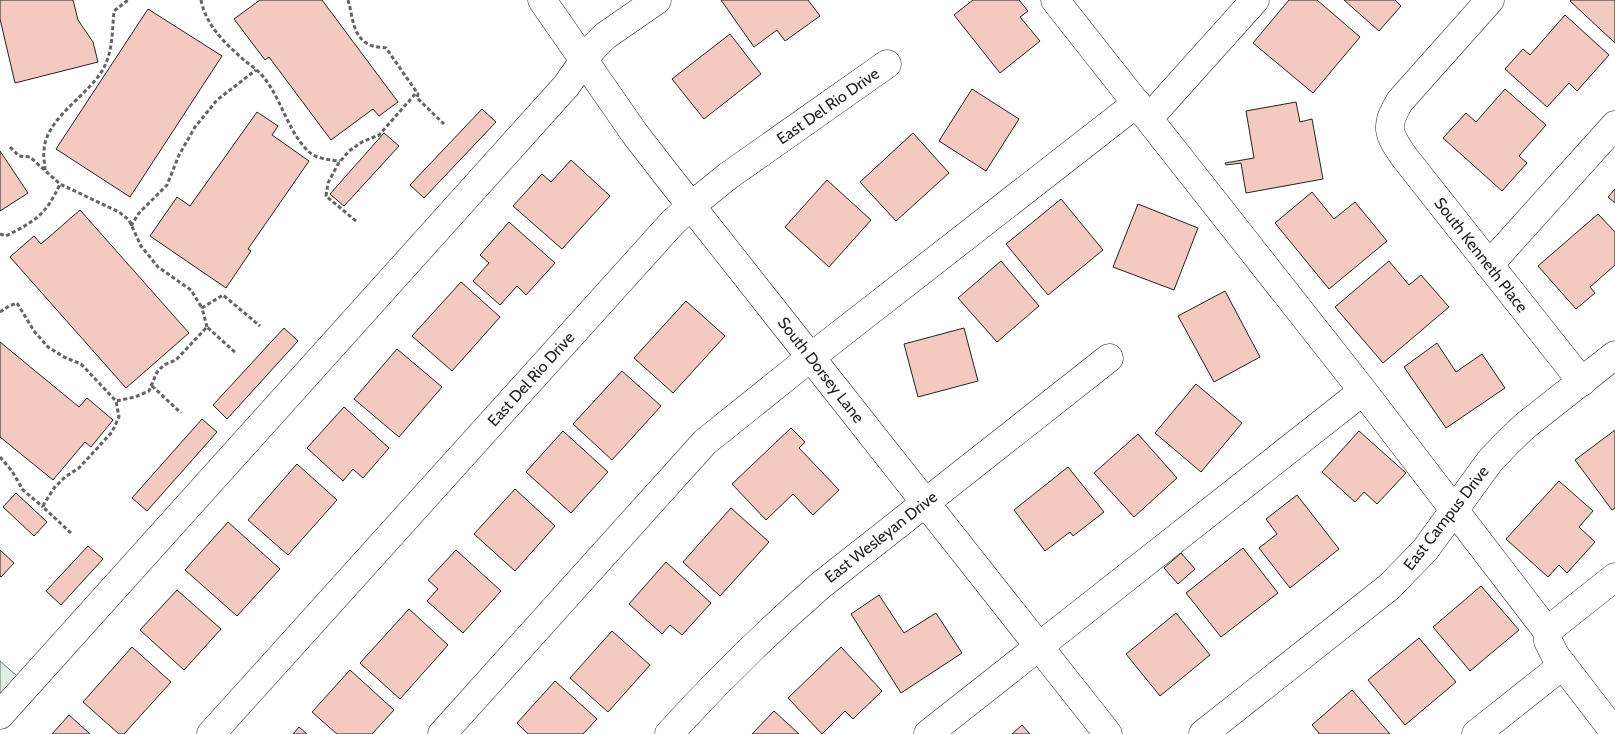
<svg xmlns="http://www.w3.org/2000/svg" width="1615" height="734" font-family="Cabin,sans-serif">
<style>
.green{fill:#e0efe3;stroke:#6f6f6f}
.building{fill:#f3c9c0;stroke:#222}
.lines{fill:none;stroke-linecap:round;stroke-linejoin:round}
.minor-casing{stroke:#222;stroke-width:29}
.path{stroke:#646464;stroke-width:3;stroke-dasharray:4 2.5;stroke-linecap:butt}
.minor{stroke:#fff;stroke-width:28}
.labels{text-anchor:middle;dominant-baseline:central;stroke-width:4;stroke-linejoin:round;paint-order:stroke}
.street-label{font-size:16px;fill:#222;stroke:#fff}
</style>
<rect width="100%" height="100%" fill="#fff"/>
<path class="green" d="M0,661L27,685L0,715Z"/>
<path class="building" d="M0,0H73L78,20L93,42L98,62L15,83L0,19Z
M260,0H322L398,102L379,116L373,109L331,140L269,57L265,60L234,19Z
M721,0H808L820,16L785,41L777,30L754,47Z
M973,0H1019L1028,11L1020,17L1040,41L1000,73L954,15Z
M1289,0H1317L1360,37L1313,93L1253,43Z
M1344,0H1395L1401,6L1379,31Z
M1571,0H1615V43L1570,1Z
M148,9L222,56L130,197L56,149Z
M1565,15L1609,55L1577,91L1569,83L1547,107L1505,69L1523,49L1530,55Z
M730,34L761,74L704,119L672,79Z
M972,89L1019,119L986,171L939,141Z
M1505,89L1546,125L1519,156L1527,163L1502,191L1443,138L1466,113L1476,122Z
M1296,102L1300,122L1312,119L1323,179L1246,193L1241,163L1226,165L1225,163L1254,158L1246,111Z
M482,109L496,122L424,198L410,185Z
M257,112L278,126L272,135L309,161L248,249L251,251L226,288L150,236L177,197L190,206Z
M384,133L399,146L344,206L330,194Z
M913,133L949,173L896,221L860,182Z
M0,151L28,193L0,211Z
M571,160L610,196L562,249L513,206L542,174L551,182Z
M827,180L871,220L829,267L785,227Z
M1615,189V203L1608,197Z
M1312,192L1334,219L1355,202L1387,241L1329,289L1275,223Z
M1061,199L1103,250L1048,295L1006,244Z
M1138,204L1198,228L1174,290L1113,267Z
M80,210L189,333L126,388L10,257L34,236L41,244Z
M1598,214L1615,232V265L1590,287L1595,293L1576,309L1538,266Z
M509,222L555,263L526,295L517,286L500,305L473,281L489,263L480,255Z
M1001,261L1039,306L997,342L958,298Z
M1389,261L1409,285L1421,275L1449,307L1383,363L1335,307Z
M461,282L500,317L452,371L412,336Z
M1225,291L1260,357L1214,382L1178,316Z
M686,301L725,336L673,393L634,358Z
M284,328L298,341L227,419L213,405Z
M964,328L978,381L918,397L904,344Z
M0,342L79,407L87,398L113,420L91,447L85,442L53,480L0,437Z
M1437,343L1456,372L1482,354L1505,388L1446,428L1404,367Z
M397,349L442,387L399,437L354,399Z
M622,371L661,406L612,460L573,424Z
M1196,384L1242,423L1201,472L1155,433Z
M344,407L389,448L363,478L353,469L343,481L307,448Z
M202,419L217,432L147,511L132,498Z
M791,428L805,442L799,448L839,490L813,515L793,494L766,520L732,484Z
M1615,430V508L1612,510L1575,460Z
M563,431L608,472L571,513L526,472Z
M1359,431L1406,473L1377,504L1364,492L1355,502L1322,472Z
M1138,434L1177,478L1134,517L1094,473Z
M297,464L337,500L288,555L248,520Z
M1068,467L1104,512L1073,536L1070,532L1045,551L1014,510Z
M1559,481L1593,511L1579,527L1595,542L1567,573L1559,565L1548,577L1506,539Z
M515,489L555,526L515,571L474,534Z
M16,493L47,522L34,536L3,507Z
M1297,495L1339,549L1290,588L1259,548L1277,534L1266,519Z
M731,508L769,542L720,596L683,562Z
M228,522L280,569L237,616L185,570Z
M88,546L103,559L61,605L46,591Z
M1243,548L1278,593L1221,637L1186,593Z
M0,550L14,563L1,577L0,576Z
M456,550L501,591L463,633L427,601L438,589L428,580Z
M1181,553L1195,569L1178,584L1164,568Z
M666,562L711,603L682,635L670,625L662,634L629,604Z
M1481,586L1519,630L1470,671L1433,627Z
M177,590L221,629L184,670L140,630Z
M879,595L904,633L936,613L962,653L901,693L851,614Z
M409,609L448,645L400,699L360,663Z
M1176,613L1210,655L1160,696L1126,654Z
M612,631L650,665L608,712L570,678Z
M1419,638L1456,682L1405,725L1368,680Z
M132,647L171,682L124,734H119L83,702Z
M841,647L882,691L853,719L845,711L822,734L788,698Z
M350,670L394,710L372,734H337L312,712Z
M555,681L597,719L583,734H528L517,723Z
M1352,690L1390,734H1318L1319,733L1312,725Z
M774,711L799,734H752Z
M69,715L90,734H52Z
M1022,725L1030,734H1012Z
M299,727L307,734H293Z"/>
<g class="lines">
<g class="minor-casing">
<path id="minor" d="M542,0L635,134L673,183L1108,734
M1055,0L1363,391L1547,631L1548,641L1555,655L1615,733
M1490,0L1400,101C1384,127 1388,134 1405,158L1582,382
M1149,118L1255,0
M1489,265L1615,125
M1547,631L1615,577
M0,715L566,86L593,48L605,36L657,0
M211,734L673,222L691,206L728,176L887,64
M442,734L705,442L811,357L1137,103
M669,734C717,681 767,632 821,585L1109,358
M928,734L1363,391
M1203,734L1389,587L1425,550L1490,461L1509,441L1526,425L1615,355
M1476,734L1563,665"/>
</g>
<path class="path" d="M201,0C206,26 226,44 245,61C252,66 260,72 265,79C282,101 288,131 308,151C316,159 330,160 340,161
M348,0C353,16 352,37 370,45C374,47 381,47 386,48L418,94L417,98L444,124
M10,147L19,156L30,157L60,184L119,212L129,220L141,246L158,267L191,290L202,308
M45,170C45,164 43,157 44,151C45,119 86,97 102,71C113,53 112,32 114,11L128,0
M356,221L326,196L328,183L338,164L349,151L362,142L379,135L417,92
M131,226L139,213L167,185L179,155L195,127L217,100L256,70
M0,234L6,236C35,221 46,215 60,184
M0,312L9,306L17,303L34,331L48,347L64,357L81,364L116,401L135,397L149,391L157,372L164,365L176,360L207,327L236,353
M207,327L202,308L223,295L260,326
M152,386L181,413
M0,457L12,471L23,490L43,507
M71,533L43,507L44,504L54,488L65,477L79,468L112,432L119,417L116,401"/>
<use href="#minor" class="minor"/>
</g>
<g class="labels">
<g class="street-label">
<text transform="translate(828 106) rotate(-35)">East Del Rio Drive</text>
<text transform="translate(1481 255) rotate(52)">South Kenneth Place</text>
<text transform="translate(821 370) rotate(52)">South Dorsey Lane</text>
<text transform="translate(531 379) rotate(-48)">East Del Rio Drive</text>
<text transform="translate(1446 518) rotate(-52)">East Campus Drive</text>
<text transform="translate(881 537) rotate(-38)">East Wesleyan Drive</text>
</g>
</g>
</svg>
